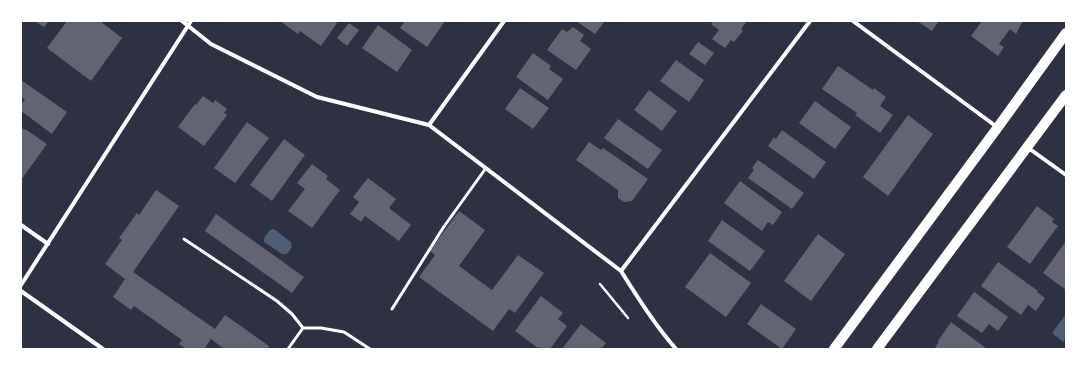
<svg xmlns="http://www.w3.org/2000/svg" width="1087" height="370" font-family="'IBM Plex Serif',serif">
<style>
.water{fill:#4f5d75}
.building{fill:#626471}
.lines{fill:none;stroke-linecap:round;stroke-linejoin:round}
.path{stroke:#fff;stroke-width:2.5}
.service{stroke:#fff;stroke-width:3}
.minor{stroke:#fff;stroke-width:4}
.primary{stroke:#fff;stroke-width:10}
</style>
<rect width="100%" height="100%" fill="#2d3142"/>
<path class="water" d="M274,229L291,242L292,247L287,254H282L264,242V238L270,230Z
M1066,314V339L1063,342L1052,333Z"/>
<path class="building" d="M35,21H49L44,27Z
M67,21H100L122,38L91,81L47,48Z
M280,21H334L337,23L321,46L300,31L298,34Z
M405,21H445L427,47L400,28Z
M576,21H605L595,34Z
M714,21H747L741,29L743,31L734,42L731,40L725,48L712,39L719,30L711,24Z
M917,21H939L932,31Z
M982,21H1023L1016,34L1010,29L999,44L1004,47L998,56L971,36Z
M349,23L359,30L347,46L337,38Z
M378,25L412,50L397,72L362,48Z
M573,27L584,35L580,41L591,49L576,70L547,50L562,29L567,32Z
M698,42L714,53L705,65L689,54Z
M533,53L551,66L549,69L563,79L548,100L516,77Z
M676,60L704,80L689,102L660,81Z
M838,66L873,90L874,88L886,97L880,106L893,115L880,133L855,115L857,113L822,89Z
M21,80L67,112L52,134L21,111V105L25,99L21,97Z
M520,88L549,108L533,129L505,109Z
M649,90L677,111L662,131L634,110Z
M203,96L213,103L215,100L227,109L224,113L227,115L204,146L178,127L195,104L196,105Z
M815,101L851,127L835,149L799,123Z
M908,115L933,134L888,196L863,177Z
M618,119L662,150L648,169L604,138Z
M247,122L269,138L235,183L214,168Z
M21,128L25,130V129L47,144L21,180Z
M782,130L826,162L814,179L768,146L774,137L776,139Z
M284,139L305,155L272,201L250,185Z
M589,142L601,150L603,148L648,179L632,201L624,202L618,198V190L576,160Z
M758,160L804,193L792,209L748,178L754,170L752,168Z
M312,164L328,176L326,179L340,190L312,228L288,211L305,189L297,183Z
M368,178L396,199L389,208L411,225L399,241L365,216L361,222L350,214L359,202L353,197Z
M740,181L782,212L773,225L768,222L762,231L724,203Z
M156,190L179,206L133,272L215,329L225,315L269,346L267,349H224L211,339L204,349H187L179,344L182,340L134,306L131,310L113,297L125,279L105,264L122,240L119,238L137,213L139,215Z
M1037,206L1054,219L1052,222L1058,226L1030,264L1007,247Z
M459,211L485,230L459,266L492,290L518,255L544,273L515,313L509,309L493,331L419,277L435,255L430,251Z
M216,214L304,277L292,293L205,231Z
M722,220L765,251L750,271L708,241Z
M818,234L845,254L811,301L784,281Z
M1066,241V290L1043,273Z
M710,253L751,283L726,317L685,287Z
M998,262L1038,291L1037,292L1045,298L1036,311L1028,305L1021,315L981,286Z
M974,292L1008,317L998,331L989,324L982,333L957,316Z
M541,296L563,313L558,319L567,326L550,349H542L539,347L538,348L515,331Z
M761,304L796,329L782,349L747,324Z
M951,322L987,349H938L935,347L939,342L938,341Z
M581,324L606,343L601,349H562Z"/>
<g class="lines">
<path class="path" d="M600,284L628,318"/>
<path class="service" d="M184,239L277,301L292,314L303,328
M392,309L443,228L486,168
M288,349L303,328H321L344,332L370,349"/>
<path class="minor" d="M182,21L211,44L317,97L429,125L621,271C638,298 655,325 676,349
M853,21L997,127
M429,125L504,21
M1027,147L1066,175
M21,225L48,244
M621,271L810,21
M21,285L191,21
M21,291L103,349"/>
<path class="primary" d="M834,349L998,127L1066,33
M877,349L1066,95"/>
</g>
<rect width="1087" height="370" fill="none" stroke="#ffffff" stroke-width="44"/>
</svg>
